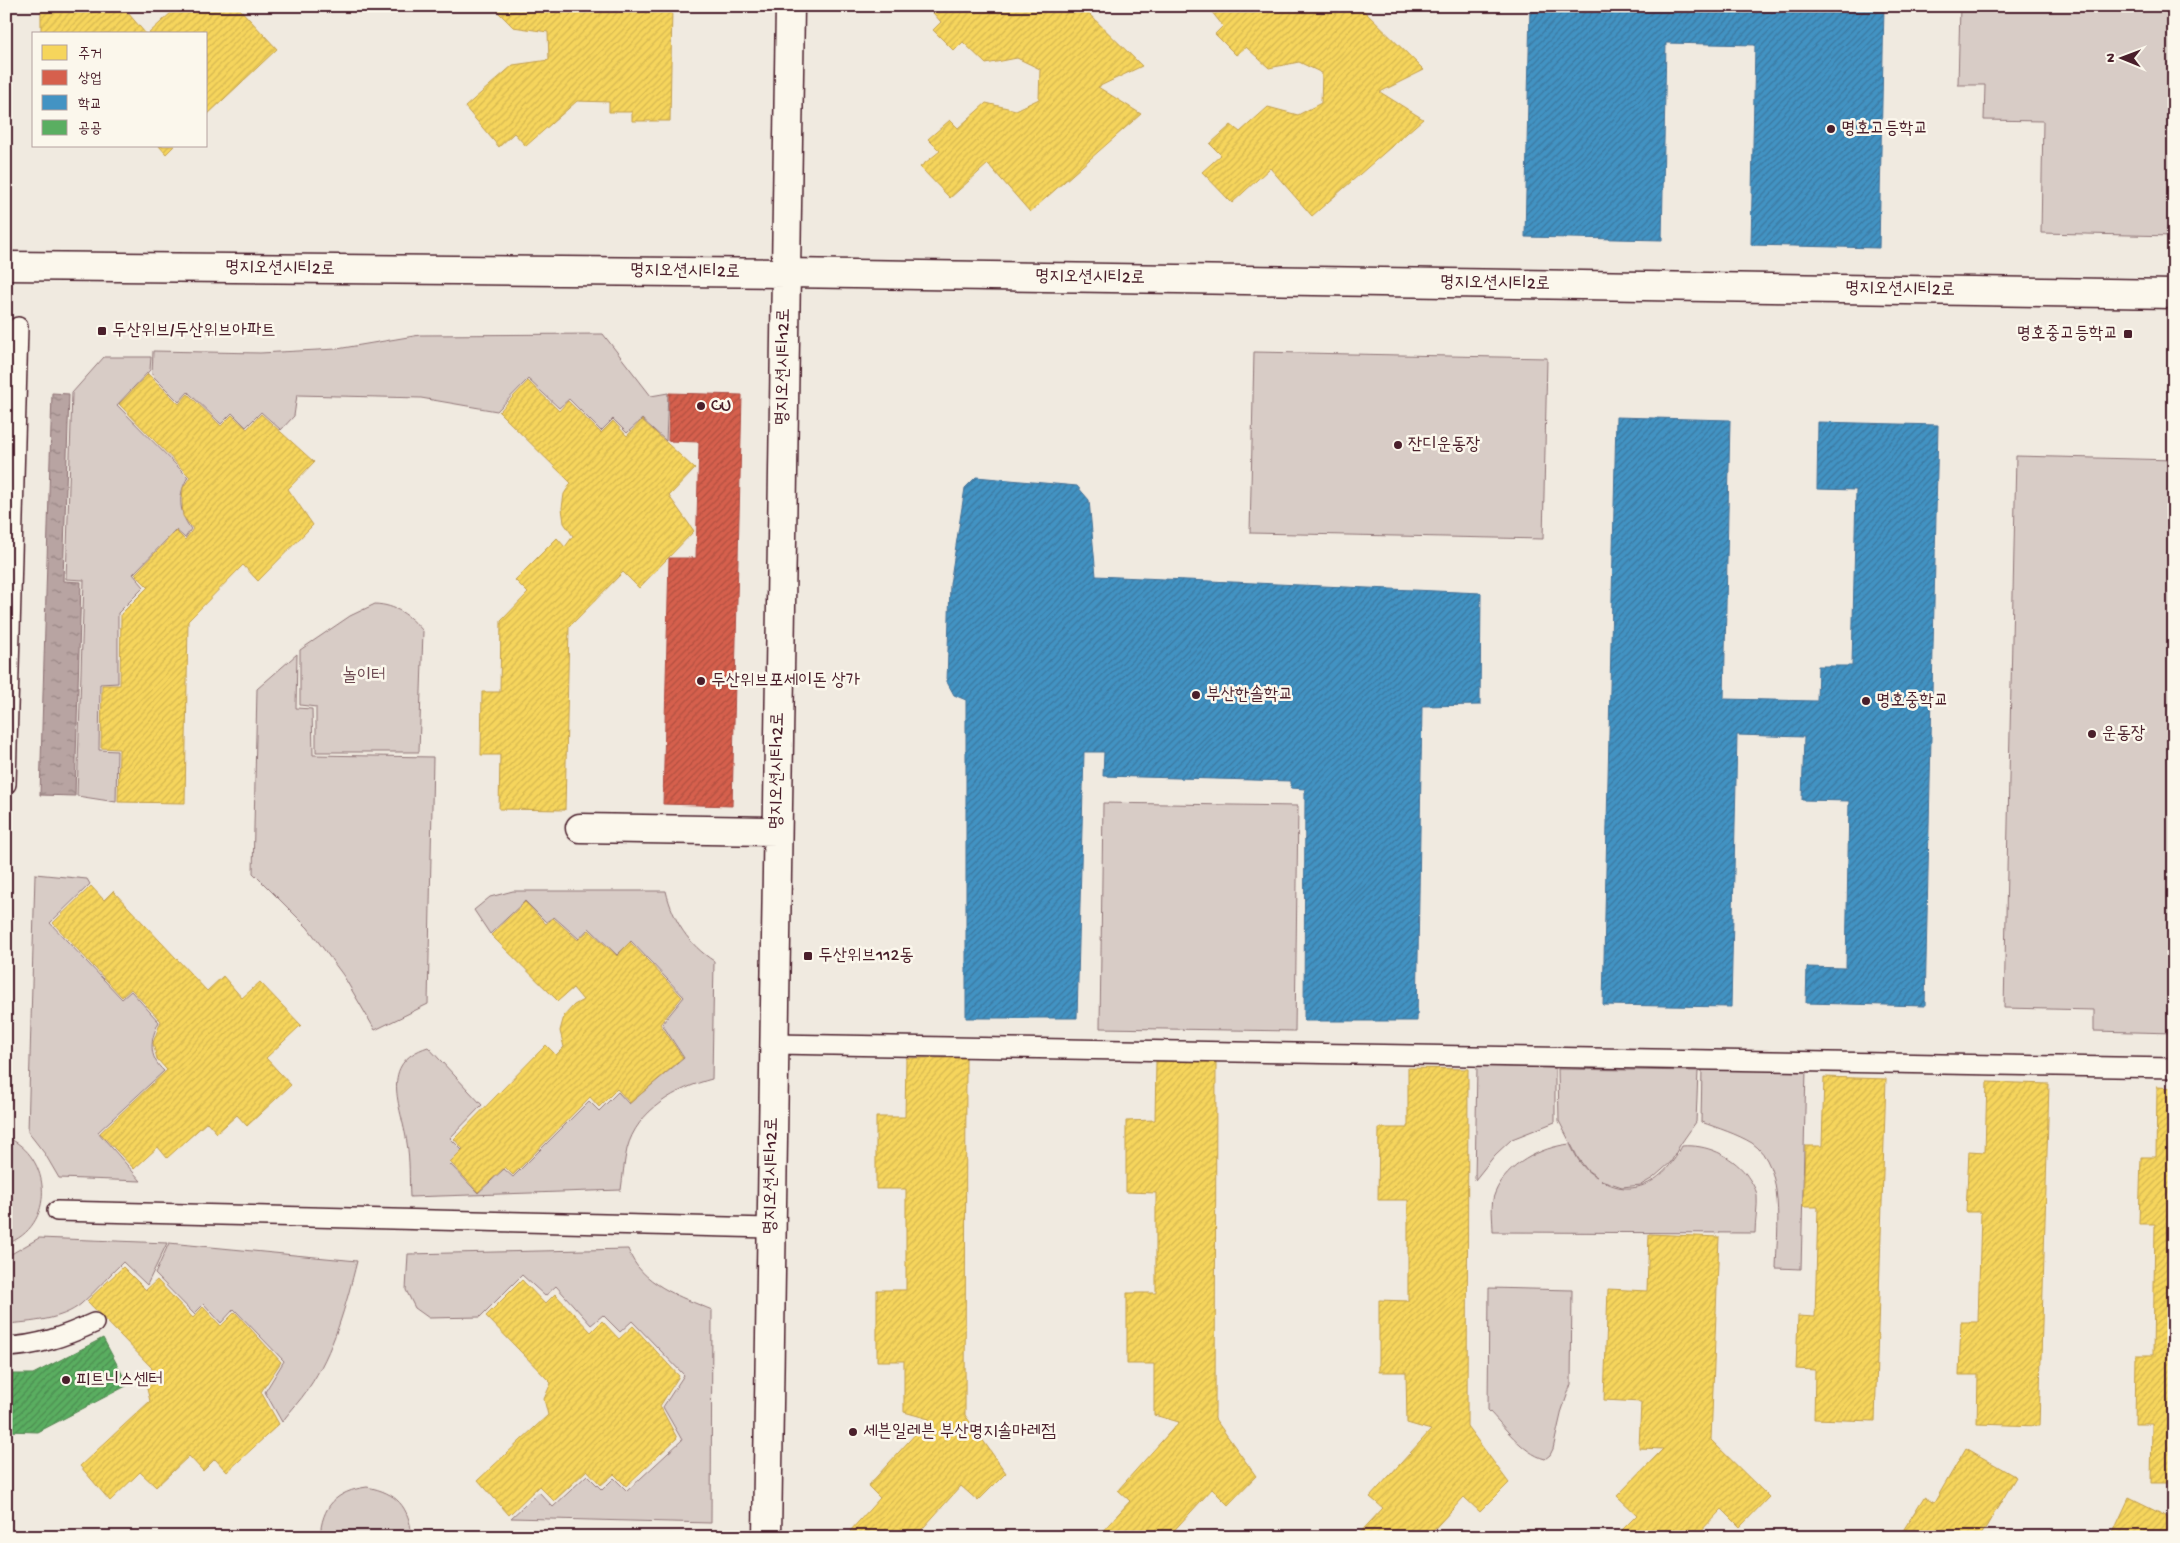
<svg xmlns="http://www.w3.org/2000/svg" width="2180" height="1543" font-family="'Gochi Hand','Poor Story',sans-serif">
<style>
.green{fill:#d8ccc6;stroke:#917678}
.water{fill:url(#water-ripples);stroke:#8c6f72}
.homes{fill:url(#homes-hatch);stroke:#c29e4d}
.shops{fill:url(#shops-hatch);stroke:#ac4c43}
.schools{fill:url(#schools-hatch);stroke:#457095}
.public{fill:url(#public-hatch);stroke:#558351}
.lines{fill:none;stroke-linecap:round;stroke-linejoin:round}
.service-casing{stroke:#4a1f2b;stroke-width:22}
.minor-casing{stroke:#4a1f2b;stroke-width:31}
.service{stroke:#fbf7ec;stroke-width:19}
.minor{stroke:#fbf7ec;stroke-width:28}
.poi-dot{fill:#4a1f2b;stroke:#fbf7ec;stroke-width:2}
.labels{text-anchor:middle;dominant-baseline:central;stroke-width:5;stroke-linejoin:round;paint-order:stroke}
.poi-label{font-size:18px;fill:#4a1f2b;stroke:#fbf7ec;text-anchor:start}
.street-label{font-size:18px;fill:#4a1f2b;stroke:#fbf7ec}
.park-label{font-size:18px;fill:#6e4a52;stroke:#fbf7ec}
</style>
<defs>
<pattern id="water-ripples" width="26" height="14" patternUnits="userSpaceOnUse" patternTransform="scale(1.25)"><rect width="26" height="14" fill="#b8a4a2"/><path d="M2 4q2-2 4 0t4 0M15 11q2-2 4 0t4 0" fill="none" stroke="#988584"/></pattern>
<pattern id="homes-hatch" width="6" height="6" patternUnits="userSpaceOnUse" patternTransform="scale(1.25)"><rect width="6" height="6" fill="#f6d55c"/><path d="M-1 1l2-2M0 6l6-6M5 7l2-2" fill="none" stroke="#d4b650"/></pattern>
<pattern id="shops-hatch" width="6" height="6" patternUnits="userSpaceOnUse" patternTransform="scale(1.25)"><rect width="6" height="6" fill="#d6604d"/><path d="M-1 1l2-2M0 6l6-6M5 7l2-2" fill="none" stroke="#b04f40"/></pattern>
<pattern id="schools-hatch" width="6" height="6" patternUnits="userSpaceOnUse" patternTransform="scale(1.25)"><rect width="6" height="6" fill="#4393c3"/><path d="M-1 1l2-2M0 6l6-6M5 7l2-2" fill="none" stroke="#3a779f"/></pattern>
<pattern id="public-hatch" width="6" height="6" patternUnits="userSpaceOnUse" patternTransform="scale(1.25)"><rect width="6" height="6" fill="#5aae61"/><path d="M-1 1l2-2M0 6l6-6M5 7l2-2" fill="none" stroke="#4c8d50"/></pattern>
</defs>
<rect width="100%" height="100%" fill="#f0eae0"/>
<filter id="ink" filterUnits="userSpaceOnUse"><feTurbulence type="fractalNoise" baseFrequency=".02" numOctaves="2"/><feDisplacementMap in="SourceGraphic" scale="10" xChannelSelector="R" yChannelSelector="G"/><feConvolveMatrix kernelMatrix="1 2 1 2 8 2 1 2 1" color-interpolation-filters="sRGB"/></filter>
<g filter="url(#ink)">
<path class="green" d="M1960,6H2174V236L2041,233L2043,121L1984,120L1985,85H1958Z
M603,334L651,396L668,393L666,441L642,419L627,433L613,419L601,431L569,399L559,408L528,379L497,411L421,398L297,395L294,416L281,430L261,412L246,427L232,413L221,424L188,392L179,402L152,375L153,351L260,353L337,349L420,335Z
M1254,352L1547,358L1543,539L1250,533Z
M104,357H151L150,370L117,405L188,477C177,495 179,513 191,529L185,538L176,530L133,574L144,587L118,613V683L100,684L99,750L117,751L116,802L77,796L84,580L66,579L72,393Z
M2016,456L2174,460V1033L2094,1031V1010L2004,1008Z
M375,604C396,605 409,615 423,631L419,752H316V707L300,705V650L350,616Z
M297,654L296,708L312,709L313,755L433,757L428,1004L375,1030L343,975L308,928L253,873L257,689Z
M1103,803L1298,806L1295,1031L1100,1028Z
M35,874L87,879L90,884L50,923L122,999L131,991L159,1022C150,1039 148,1057 164,1071L98,1132L141,1181L59,1178L45,1154L28,1132Z
M513,891H666C673,921 689,945 714,961L712,1079C677,1088 637,1110 627,1149C624,1162 623,1176 621,1190L410,1197C409,1179 410,1160 407,1143C401,1105 378,1063 428,1047L482,1105L450,1138L462,1150L449,1163L478,1193L504,1169L513,1177L589,1101L599,1111L618,1092L629,1104L684,1058L662,1024L684,997L631,941L617,955L589,928L579,939L554,917L546,922L525,901L490,934L474,910L490,897Z
M1477,1066L1555,1068V1122L1512,1139L1495,1155L1475,1180Z
M1702,1068L1806,1070L1801,1269L1776,1268C1777,1232 1786,1166 1752,1143C1737,1134 1718,1128 1701,1122Z
M1558,1069L1698,1071L1696,1122L1680,1145L1671,1162L1653,1178L1641,1185L1622,1187L1601,1180C1636,1201 1666,1178 1682,1146C1706,1144 1731,1155 1746,1174C1750,1180 1756,1188 1757,1195C1758,1207 1755,1221 1755,1233L1493,1232C1493,1220 1490,1203 1495,1193C1506,1165 1541,1147 1570,1144C1577,1158 1583,1171 1597,1177L1587,1170L1578,1158L1559,1121Z
M6,1137C53,1156 56,1227 6,1244Z
M39,1238L167,1243L147,1285L123,1262C109,1275 96,1291 81,1304C62,1320 30,1322 6,1324V1257Z
M169,1243L357,1261C346,1305 334,1351 308,1389C300,1401 290,1411 282,1422L265,1392L284,1361L234,1309L221,1323L204,1304L194,1314L155,1274Z
M628,1249C640,1284 681,1297 712,1310L711,1523L511,1518L539,1492L553,1507L587,1475L602,1490L614,1478L627,1491L682,1440L663,1407L684,1375L632,1321L620,1332L603,1315L591,1325L556,1286L545,1296L522,1275L480,1317L429,1318L415,1308L406,1290L408,1254Z
M1489,1288L1572,1290L1571,1384L1562,1410L1553,1449L1550,1455L1545,1459C1522,1453 1504,1426 1488,1410Z
M367,1487C397,1493 409,1506 412,1537H320C322,1506 336,1491 367,1487Z"/>
<path class="water" d="M52,393L69,394L63,581L81,582L75,796L40,795Z"/>
<path class="homes" d="M41,6H122L146,34H41Z
M170,6H215L219,10L224,6H237L277,49L206,116V34H148L174,10Z
M492,6H672L670,121H632V112H609V102L577,101L526,146L514,133L499,147L465,107L513,65L549,60L548,32L513,27Z
M927,6H1081L1142,66L1098,87L1141,114L1030,212L988,164L950,198L920,167L940,151L928,139L950,120L958,128L986,103L1016,110L1039,99L1040,69L1017,58L986,64L963,42L954,51L933,30L941,22Z
M1207,6H1268L1272,11L1277,6H1359L1424,70L1380,92L1423,119L1312,216L1270,168L1232,203L1202,172L1221,155L1210,144L1231,125L1240,132L1268,107L1298,115L1321,103L1322,73L1299,62L1269,68L1246,47L1236,55L1215,34L1223,26Z
M159,146H174L166,154Z
M148,374L179,404L188,394L221,426L232,415L247,429L261,414L314,462L288,489L313,525L258,581L243,565L188,621L185,803L118,802L119,749L101,748L102,685H120L121,614L148,587L135,574L176,531L185,540L193,529L183,516L182,501L183,488L190,477L119,404Z
M528,381L559,411L568,401L601,433L613,421L627,436L642,420L695,469L669,496L694,531L639,588L623,572L569,627L565,810L499,809L500,755H481L482,692H500L501,621L528,593L515,580L557,538L565,547L573,536L564,523L562,508L564,494L571,483L499,412Z
M91,886L104,900L113,891L207,991L223,976L242,998L260,982L301,1025L266,1058L291,1085L247,1126L237,1115L217,1133L207,1122L167,1158L158,1147L134,1169L100,1133L167,1070L157,1059L153,1043L161,1021L131,989L122,997L53,923Z
M525,902L546,924L553,918L578,940L589,930L617,956L630,942L682,997L660,1024L683,1058L630,1103L617,1089L599,1107L590,1097L513,1175L505,1167L478,1192L450,1162L463,1149L454,1139L546,1045L556,1055L564,1047L560,1031L564,1016L574,1005L583,1000L573,988L558,1001L491,935Z
M906,1058H966L965,1415L1006,1473L978,1501L961,1486L915,1537H856L850,1531L880,1498L868,1486L929,1419L904,1412V1361H877V1290H906V1189H876V1117H905Z
M1156,1061H1216L1215,1419L1256,1476L1228,1505L1212,1489L1168,1537H1103L1100,1534L1130,1501L1118,1490L1179,1422L1154,1415V1364H1127V1293H1156V1193L1126,1192V1121L1155,1120Z
M1408,1068L1468,1069L1467,1426L1509,1483L1480,1512L1464,1497L1427,1537H1356L1383,1508L1370,1497L1431,1430L1407,1423L1406,1372H1379V1300L1408,1301V1200H1378L1379,1128H1408Z
M1824,1077L1886,1079L1875,1421L1814,1419L1815,1370L1796,1369L1798,1316L1815,1317L1818,1207H1803L1805,1146H1822Z
M1987,1082L2049,1084L2039,1426L1977,1424L1978,1375H1959L1961,1322H1978L1981,1212H1966L1969,1151L1985,1152Z
M2157,1087L2174,1088V1483H2151L2152,1424H2135L2136,1355H2153L2155,1224H2139L2141,1157H2156Z
M1649,1234L1719,1237L1711,1440L1769,1497L1740,1527L1722,1509L1695,1537H1615L1637,1515L1617,1496L1663,1449L1639,1448L1641,1402L1604,1400L1608,1289L1647,1291Z
M123,1267L146,1290L157,1280L193,1318L203,1307L221,1326L235,1312L281,1362L261,1392L279,1424L227,1472L215,1459L203,1471L189,1456L156,1487L140,1472L110,1501L80,1466L150,1401L146,1385L152,1368L87,1301Z
M522,1280L545,1304L555,1294L591,1332L602,1321L619,1339L633,1326L679,1376L660,1406L677,1438L626,1486L614,1474L601,1485L587,1470L554,1501L539,1486L509,1515L478,1480L548,1415L544,1399L551,1383L486,1316Z
M1966,1448L2016,1477L1980,1537H1899L1924,1497L1934,1503Z
M2129,1498L2174,1520V1537H2111Z"/>
<path class="shops" d="M669,393L742,395L732,806L663,804L669,558H696L699,442L668,441Z"/>
<path class="schools" d="M1530,6H1884L1879,248L1751,245L1755,45L1666,43L1662,240L1525,237Z
M1616,417L1730,420L1724,699L1817,701L1818,666H1852L1856,490L1817,489L1818,422L1938,425L1925,1006L1806,1003L1807,967L1846,968L1849,801L1802,800L1804,737L1737,735L1731,1007L1603,1005Z
M976,477L1077,486L1089,500L1096,576L1481,593L1480,705L1422,706L1417,1021H1304L1305,789L1291,788V781L1103,776L1104,752H1084L1077,1018H966V700L954,695L947,682L950,584L965,488Z"/>
<path class="public" d="M103,1338L128,1385L38,1432L6,1431V1374H33Z"/>
<g class="lines">
<g class="service-casing">
<path id="service" d="M6,784L18,327
M774,1044L2174,1068
M57,1211L772,1228
M6,1347C38,1346 65,1336 94,1323"/>
</g>
<g class="minor-casing">
<path id="minor" d="M6,266L786,273L2174,294
M580,828L777,831
M767,1537L790,6"/>
</g>
<use href="#service" class="service"/>
<use href="#minor" class="minor"/>
</g>
</g>
<g class="poi-dot">
<circle cx="1831" cy="129" r="5"/>
<rect x="97" y="326" width="10" height="10" rx="2.5"/>
<rect x="2123" y="329" width="10" height="10" rx="2.5"/>
<circle cx="701" cy="406" r="5"/>
<circle cx="1398" cy="445" r="5"/>
<circle cx="701" cy="681" r="5"/>
<circle cx="1196" cy="695" r="5"/>
<circle cx="1866" cy="701" r="5"/>
<circle cx="2092" cy="734" r="5"/>
<rect x="803" y="951" width="10" height="10" rx="2.5"/>
<circle cx="66" cy="1380" r="5"/>
<circle cx="853" cy="1432" r="5"/>
</g>
<g class="labels">
<g class="poi-label">
<text x="1841" y="129">명호고등학교</text>
<text x="112" y="331">두산위브/두산위브아파트</text>
<text x="2118" y="334" text-anchor="end">명호중고등학교</text>
<text x="711" y="406">CU</text>
<text x="1408" y="445">잔디운동장</text>
<text x="711" y="681">두산위브포세이돈 상가</text>
<text x="1206" y="695">부산한솔학교</text>
<text x="1876" y="701">명호중학교</text>
<text x="2102" y="734">운동장</text>
<text x="818" y="956">두산위브112동</text>
<text x="76" y="1380">피트니스센터</text>
<text x="863" y="1432">세븐일레븐 부산명지솔마레점</text>
</g>
<g class="street-label">
<text transform="translate(280 269) rotate(1)">명지오션시티2로</text>
<text transform="translate(685 272) rotate(1)">명지오션시티2로</text>
<text transform="translate(1090 278) rotate(1)">명지오션시티2로</text>
<text transform="translate(1495 284) rotate(1)">명지오션시티2로</text>
<text transform="translate(1900 290) rotate(1)">명지오션시티2로</text>
<text transform="translate(784 367) rotate(-89)">명지오션시티12로</text>
<text transform="translate(778 771) rotate(-89)">명지오션시티12로</text>
<text transform="translate(772 1176) rotate(-89)">명지오션시티12로</text>
</g>
<g class="park-label">
<text x="364" y="676">놀이터</text>
</g>
</g>
<rect width="2180" height="1543" fill="none" stroke="#fbf7ec" stroke-width="25"/>
<rect x="12" y="12" width="2155" height="1518" fill="none" stroke="#4a1f2b" stroke-width="2" filter="url(#ink)"/>
<rect x="32" y="32" width="175" height="115" fill="#fbf7ec" stroke="#b4a19f"/>
<rect x="42" y="45" width="25" height="15" fill="#f6d55c" stroke="#b4a19f"/>
<text x="78" y="58" font-size="15" fill="#4a1f2b">주거</text>
<rect x="42" y="70" width="25" height="15" fill="#d6604d" stroke="#b4a19f"/>
<text x="78" y="82" font-size="15" fill="#4a1f2b">상업</text>
<rect x="42" y="95" width="25" height="15" fill="#4393c3" stroke="#b4a19f"/>
<text x="78" y="108" font-size="15" fill="#4a1f2b">학교</text>
<rect x="42" y="120" width="25" height="15" fill="#5aae61" stroke="#b4a19f"/>
<text x="78" y="132" font-size="15" fill="#4a1f2b">공공</text>
<g transform="translate(2122 58) rotate(271)" stroke="#fbf7ec" stroke-width="4" paint-order="stroke">
<path d="M0-4L9 19L0 12L-9 19Z" fill="#4a1f2b"/>
<text y="-8" font-size="14" font-weight="bold" text-anchor="middle" fill="#4a1f2b">N</text>
</g>
</svg>
